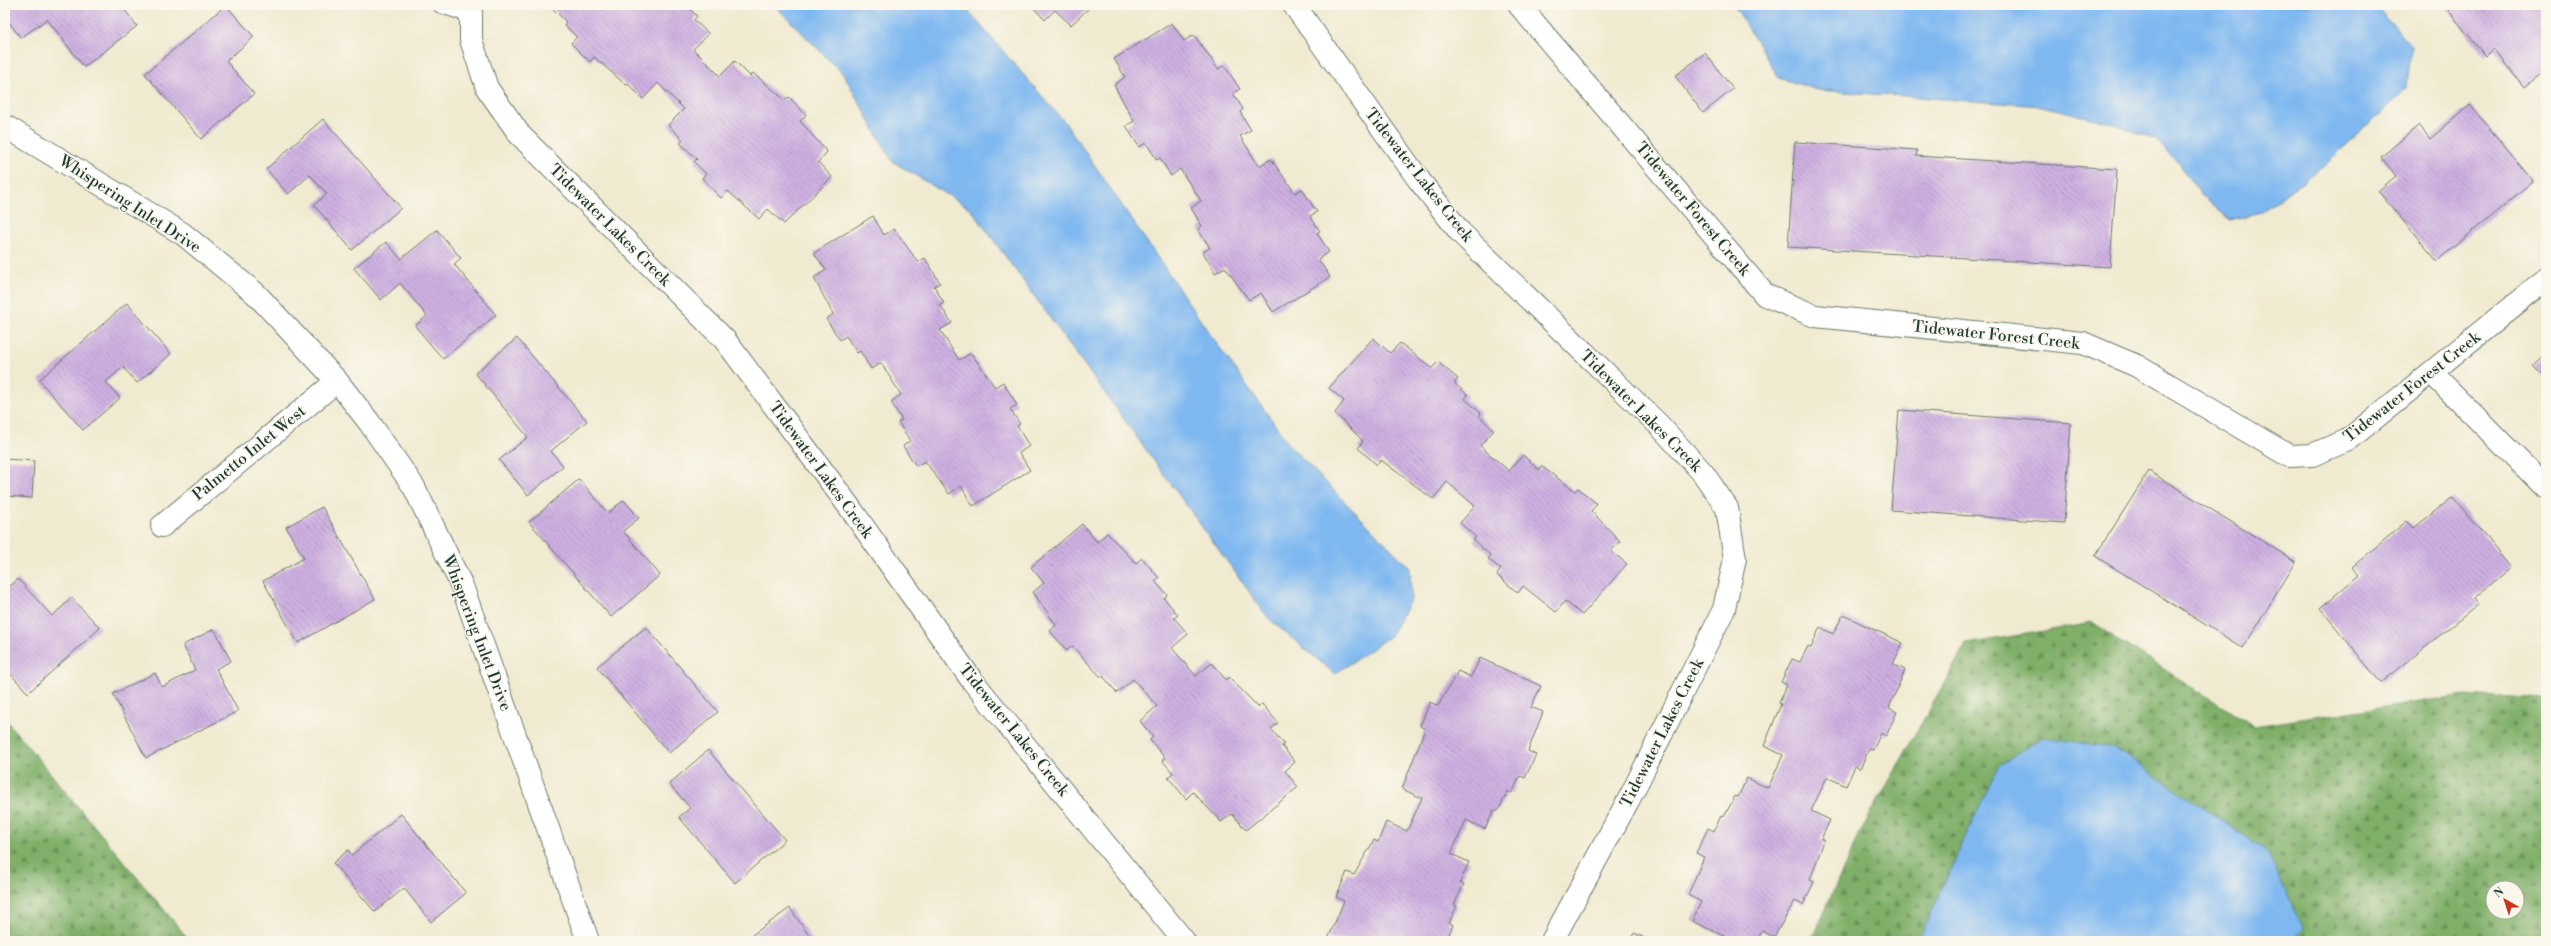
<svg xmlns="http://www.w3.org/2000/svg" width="2551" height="946" font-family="'Libre Bodoni',serif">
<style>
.forest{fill:url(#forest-firs);stroke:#4f764e;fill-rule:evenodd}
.water{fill:#7fb8f0;stroke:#4f7a92}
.building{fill:url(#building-back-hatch)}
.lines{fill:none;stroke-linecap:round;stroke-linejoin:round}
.service-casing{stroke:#687a6b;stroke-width:18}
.minor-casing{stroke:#687a6b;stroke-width:24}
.service{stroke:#fff;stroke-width:16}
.minor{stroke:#fff;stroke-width:22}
.labels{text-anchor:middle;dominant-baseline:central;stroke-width:3;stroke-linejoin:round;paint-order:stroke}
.street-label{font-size:16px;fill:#1f3d34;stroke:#fbf7ec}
</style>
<defs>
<pattern id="forest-firs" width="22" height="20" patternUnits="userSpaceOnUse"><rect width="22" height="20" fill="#7faf68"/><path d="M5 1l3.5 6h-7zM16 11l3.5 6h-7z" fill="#679056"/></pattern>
<pattern id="building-back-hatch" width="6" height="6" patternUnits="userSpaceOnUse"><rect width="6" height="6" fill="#ceb0e2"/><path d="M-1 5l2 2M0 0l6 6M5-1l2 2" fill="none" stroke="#a790b8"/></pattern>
</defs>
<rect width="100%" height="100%" fill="#fbf7ec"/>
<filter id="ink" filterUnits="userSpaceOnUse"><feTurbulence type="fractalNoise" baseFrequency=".025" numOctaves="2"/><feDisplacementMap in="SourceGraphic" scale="8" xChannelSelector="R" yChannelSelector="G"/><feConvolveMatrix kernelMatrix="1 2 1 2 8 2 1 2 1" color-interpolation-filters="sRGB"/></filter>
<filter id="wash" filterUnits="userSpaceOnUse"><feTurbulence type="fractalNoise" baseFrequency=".012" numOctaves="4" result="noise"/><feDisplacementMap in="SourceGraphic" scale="16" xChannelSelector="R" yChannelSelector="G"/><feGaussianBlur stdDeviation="0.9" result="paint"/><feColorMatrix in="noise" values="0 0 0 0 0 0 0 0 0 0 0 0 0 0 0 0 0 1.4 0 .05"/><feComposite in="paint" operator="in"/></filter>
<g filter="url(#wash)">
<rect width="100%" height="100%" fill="#f0ead0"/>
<path class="forest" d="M2092,623L2253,726L2465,695L2546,700V941H2291L2303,928L1998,766L1918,941H1810L1860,833L1966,644ZM2493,888H2517V912H2493Z
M5,719L190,941H5Z"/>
<path class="water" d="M774,5H963L1067,125L1205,327L1291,447L1410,568L1411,599L1391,635L1335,674L1269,619L971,209L892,161L844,75Z
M1734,5H2375L2411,45L2407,88L2325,165L2261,212L2230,220L2202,196L2177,162L2155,139L2111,123L2042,106L1818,90L1779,78Z
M2043,737L2114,748L2266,850L2303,928L2291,941H1918L1998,766Z"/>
<g id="blocks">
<path class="building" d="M5,5H121L137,26L84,67L47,19L21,38L5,17Z
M226,5L254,37L226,61L254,94L201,139L145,74Z
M552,5H686L697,16L694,20L709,34L693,49L720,76L735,61L750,76L753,73L785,100L789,97L806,115L800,121L827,152L818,162L832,177L784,224L768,209L759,219L728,191L721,198L702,178L706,174L694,162L697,159L680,143L683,140L668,125L684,109L658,83L643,99L628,84L626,85L594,57L590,62L571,43L577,37L564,25L566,22L550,6Z
M1031,5H1092L1071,25L1055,10L1045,20Z
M2444,5H2546V69L2524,87L2493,49L2485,56Z
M1172,23L1184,41L1194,35L1218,69L1224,65L1240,89L1233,93L1243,109L1240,112L1251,130L1240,136L1259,166L1271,159L1295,193L1302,189L1317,212L1310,216L1320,231L1317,233L1329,252L1318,259L1330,277L1273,312L1261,293L1249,300L1225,267L1215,273L1203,252L1210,248L1198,229L1202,226L1191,208L1201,201L1180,169L1171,176L1160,158L1157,160L1146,143L1139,147L1126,126L1134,121L1114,85L1125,77L1114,59Z
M1705,53L1733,89L1703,113L1675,76Z
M2470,105L2533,181L2437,261L2378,191L2396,176L2381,157L2419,125L2430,139Z
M323,119L401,208L352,250L314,205L327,194L310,175L288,194L266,169Z
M1795,142L1917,150L1916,156L2117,169L2110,267L1788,247Z
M873,216L884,235L894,229L918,262L925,258L940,283L934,286L944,303L940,305L952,323L940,330L959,360L971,353L995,387L1003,382L1017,405L1010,409L1020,424L1017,426L1029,446L1019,453L1030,470L973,506L961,486L949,494L925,461L916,466L903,446L910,441L898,422L902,420L891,402L901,395L881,363L871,369L860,351L857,353L846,336L840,340L826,319L833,314L814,278L826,270L814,253Z
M437,230L461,258L454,264L496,315L443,359L415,326L427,316L400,283L381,300L354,268L386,242L401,259Z
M127,303L171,354L137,383L123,367L106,382L120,398L83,430L39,380Z
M517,338L587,421L551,451L563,466L528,495L499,460L528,437L475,373Z
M1373,338L1390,353L1400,343L1432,368L1438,362L1458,379L1454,383L1468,395L1465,399L1481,413L1479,416L1494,430L1480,446L1509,471L1523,455L1539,470L1541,466L1575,491L1578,488L1597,504L1591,511L1620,541L1611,551L1627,564L1582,615L1565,601L1556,612L1523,586L1518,593L1497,575L1501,569L1488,559L1491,556L1473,540L1476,537L1460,523L1475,506L1447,482L1433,499L1381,460L1377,465L1358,448L1363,441L1335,413L1344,401L1329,388Z
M2546,354V379L2533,366Z
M1899,410L2071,423L2064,523L1891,510Z
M5,459L34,461L32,498L5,496Z
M2149,471L2296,562L2243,648L2095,556Z
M579,479L608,513L624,500L639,518L623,531L660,575L611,617L529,522Z
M2453,497L2511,568L2474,598L2479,604L2381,683L2320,608L2359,575L2352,567L2407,521L2414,528Z
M322,507L375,599L298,643L263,581L304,558L286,527Z
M1082,524L1097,542L1107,533L1136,563L1142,558L1159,578L1155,581L1167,595L1164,598L1178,615L1174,618L1188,634L1172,648L1196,676L1212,663L1226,680L1229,677L1258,707L1262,704L1278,723L1271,729L1284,744L1282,746L1295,762L1285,771L1298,787L1246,830L1232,814L1221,822L1193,792L1186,799L1168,777L1173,773L1162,760L1165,758L1150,740L1153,737L1140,721L1157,706L1133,679L1117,693L1103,676L1101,677L1072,646L1067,651L1050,631L1056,625L1033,592L1044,583L1031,567Z
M18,579L52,616L72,598L100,628L28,693L5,668V591Z
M1843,615L1903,643L1893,664L1905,670L1889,708L1897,712L1886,736L1881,733L1873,750L1869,749L1860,769L1855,766L1846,786L1827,777L1811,811L1830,820L1821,839L1824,841L1810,880L1814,882L1803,905L1795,901L1774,937L1762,931L1757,941H1734L1692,921L1701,902L1688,895L1704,857L1696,853L1708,828L1714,831L1721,816L1724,817L1735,796L1738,797L1747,778L1768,788L1783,755L1764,746L1781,704L1779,703L1787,685L1781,682L1792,659L1800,662L1808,646L1811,648L1820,627L1833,634Z
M646,627L718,712L669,753L597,667Z
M214,629L231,661L216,669L238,711L146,758L113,694L155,673L162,687L195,670L183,645Z
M1480,658L1541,686L1531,707L1543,712L1528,751L1536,755L1525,778L1520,776L1512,793L1508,791L1498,811L1494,810L1485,829L1466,820L1451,854L1469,862L1460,882L1464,884L1454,905L1457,906L1449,923L1453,925L1446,941L1328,939L1344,901L1336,897L1347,872L1354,875L1374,840L1378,842L1386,822L1407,831L1422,798L1402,789L1425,729L1420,726L1430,702L1438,706L1458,671L1471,677Z
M708,750L785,840L735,883L679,817L690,808L669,784Z
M401,814L466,893L431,922L404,888L375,912L333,863L348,850L352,855Z
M790,908L813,941H756L752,935Z
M1634,933L1651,941H1630Z"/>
</g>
</g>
<g filter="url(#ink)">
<use href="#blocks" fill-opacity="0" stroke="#687a6b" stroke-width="1"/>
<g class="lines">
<g class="service-casing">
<path id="service" d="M441,5L469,14"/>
</g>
<g class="minor-casing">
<path id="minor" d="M471,5V40L487,88L520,135L725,340L848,505L971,679L1184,941
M1294,5L1419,180L1460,232L1659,425L1703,473L1727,508L1735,559L1724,609L1629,799L1552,941
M1519,5L1765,295L1815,316L2083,343L2137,366L2289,456L2312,455L2348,440L2546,279
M5,126L183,234L256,294L337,381L369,422L414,487L462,586L588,941
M2432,373L2546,488
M162,526L337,381"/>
</g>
<use href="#service" class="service"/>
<use href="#minor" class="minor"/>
</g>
</g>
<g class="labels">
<g class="street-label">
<text transform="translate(1419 175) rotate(52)">Tidewater Lakes Creek</text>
<text transform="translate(130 204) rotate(33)">Whispering Inlet Drive</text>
<text transform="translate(1693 209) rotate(50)">Tidewater Forest Creek</text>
<text transform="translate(610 225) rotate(45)">Tidewater Lakes Creek</text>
<text transform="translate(1996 335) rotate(6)">Tidewater Forest Creek</text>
<text transform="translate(2412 387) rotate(-38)">Tidewater Forest Creek</text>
<text transform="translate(1641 411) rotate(45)">Tidewater Lakes Creek</text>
<text transform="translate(249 453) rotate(-39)">Palmetto Inlet West</text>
<text transform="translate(821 470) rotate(54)">Tidewater Lakes Creek</text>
<text transform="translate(477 633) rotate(69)">Whispering Inlet Drive</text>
<text transform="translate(1014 730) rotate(51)">Tidewater Lakes Creek</text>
<text transform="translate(1662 733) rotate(-63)">Tidewater Lakes Creek</text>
</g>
</g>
<rect width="2551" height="946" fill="none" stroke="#fbf7ec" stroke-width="20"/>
<g transform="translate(2505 900) rotate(321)"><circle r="19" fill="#fbf7ec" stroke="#a3ada2"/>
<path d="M0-3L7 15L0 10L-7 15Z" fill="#c8321e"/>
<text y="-6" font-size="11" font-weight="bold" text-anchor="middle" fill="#1f3d34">N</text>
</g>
</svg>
